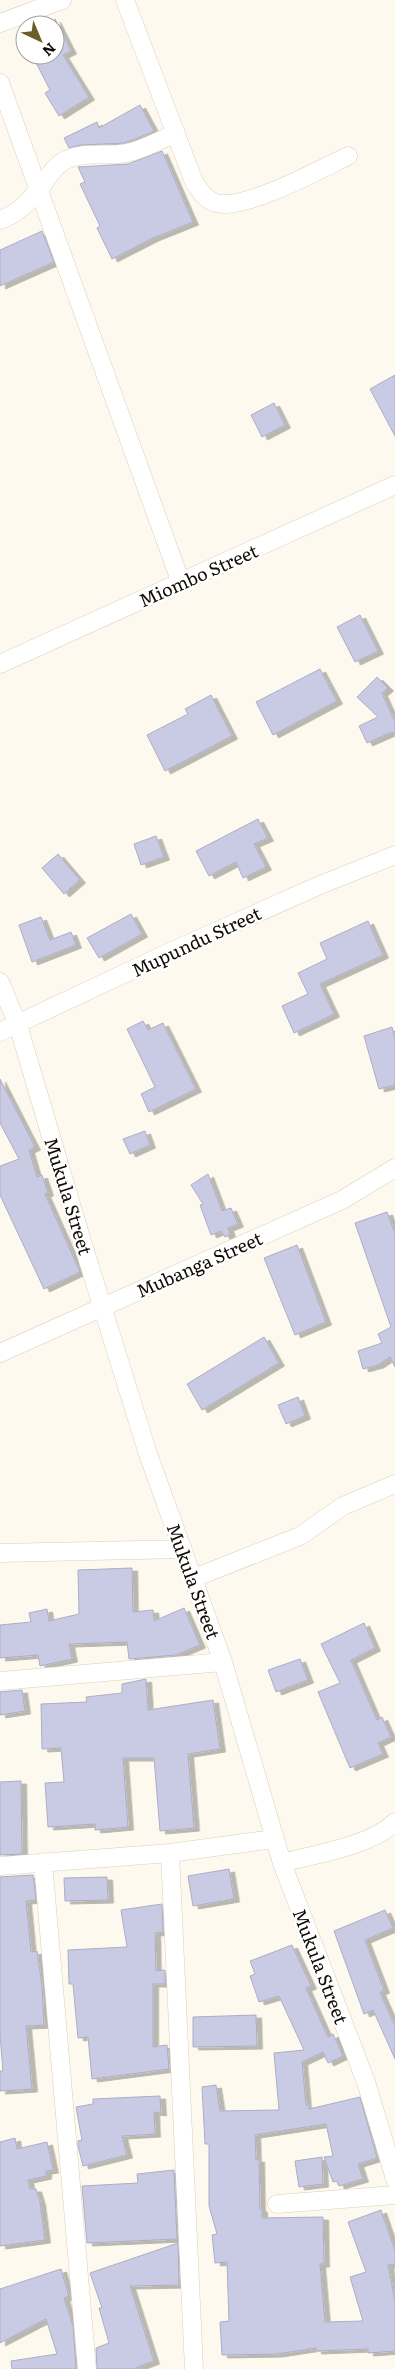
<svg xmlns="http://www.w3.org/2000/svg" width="395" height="2369" font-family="Literata,serif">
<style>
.building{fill:#c9cae4;stroke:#acadc6;filter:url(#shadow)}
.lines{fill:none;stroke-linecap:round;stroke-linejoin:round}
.minor-casing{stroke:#dccfb7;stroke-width:19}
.minor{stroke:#fff;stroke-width:18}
.labels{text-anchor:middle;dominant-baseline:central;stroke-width:5;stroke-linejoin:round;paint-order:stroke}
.street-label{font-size:18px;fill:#100c05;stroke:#fff}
</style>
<defs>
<filter id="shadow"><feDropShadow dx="5.5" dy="3" stdDeviation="0" flood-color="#0004"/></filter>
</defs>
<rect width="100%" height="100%" fill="#fef9ef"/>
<path class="building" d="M55,19L71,51L63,55L89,97L59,116L45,93L50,90L32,55H55Z
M140,105L154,131L153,132L124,143L81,145L69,148L64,138L97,122L99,128Z
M162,151L193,222L153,238L112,259L97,228L100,226L80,184L85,182L78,167L128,164Z
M42,231L54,262L0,286V250Z
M395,375V436L370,389Z
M274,403L285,425L262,437L251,415Z
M360,615L378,651L355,662L337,627Z
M320,669L337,701L273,735L256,702Z
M377,677L388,688L382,693L395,722V734L392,732L367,743L359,726L378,717L357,697Z
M211,695L232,736L165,771L147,735L188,714L185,709Z
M258,819L268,838L254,844L266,867L243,878L236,862L209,876L196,851Z
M156,836L164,857L141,865L134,844Z
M58,854L80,880L64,894L42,868Z
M131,914L142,934L99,958L87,938Z
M41,917L50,940L71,932L76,945L32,962L19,925Z
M368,921L383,955L320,984L334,1014L294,1033L282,1006L308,994L298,973L327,959L320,943Z
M143,1021L148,1030L163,1023L196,1089L149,1112L141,1094L155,1087L127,1029Z
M392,1027L395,1039V1085L379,1089L364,1036Z
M0,1079L35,1147L29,1150L37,1177L42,1175L48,1193L45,1194L80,1272L44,1289L0,1195V1166L19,1159L0,1123Z
M145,1131L150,1145L130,1154L123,1139Z
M208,1174L222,1211L231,1208L238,1224L228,1228L230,1234L225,1237L221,1231L211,1235L200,1205L203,1204L191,1185Z
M387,1212L395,1234V1367L390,1357L378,1365L363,1369L358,1351L382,1343L378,1334L391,1327L355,1223Z
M297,1245L326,1322L295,1335L264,1258Z
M264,1337L279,1363L202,1410L187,1384Z
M298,1397L305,1416L286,1424L278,1405Z
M132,1568L133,1612L153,1610L154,1621L184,1608L200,1645L176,1655L129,1659L127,1642L69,1644L72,1659L40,1666L38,1655L0,1658V1625L31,1622L29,1613L47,1609L49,1621L79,1614L78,1570Z
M364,1623L375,1648L351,1660L377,1720L382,1717L391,1737L378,1743L383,1754L350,1768L318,1692L340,1683L321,1644Z
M300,1659L308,1680L276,1692L268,1670Z
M146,1679L148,1710L213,1700L220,1749L188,1754L194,1828L160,1831L154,1758H123L128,1827L95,1830V1824L48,1827L45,1783L64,1782L61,1748L42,1749L41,1704L87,1702L86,1697L122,1693V1684Z
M22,1690L25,1711L0,1715V1692Z
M21,1781L22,1854L0,1855V1782Z
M229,1869L234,1899L193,1906L188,1876Z
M33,1875L36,1900L26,1901L31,1952L37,1951L42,1986L44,2025L26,2026L32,2089L0,2091V2071H3L0,2035V1877Z
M107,1877L108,1900L65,1901L64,1878Z
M162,1904L163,1932L155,1933L156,1971L165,1970V1984H153V2047L167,2045L169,2069L92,2079L88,2037L78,2038L73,1984H69L68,1950L127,1947L121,1910Z
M385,1910L393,1928L365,1940L384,1990L380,1992L395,2026V2059L373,2010L364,2014L334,1931Z
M292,1945L311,1986L306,1988L328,2037L333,2034L343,2056L328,2063L323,2052L302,2062L306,2105H309V2109L360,2097L377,2158L358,2164L363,2179L339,2186L337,2181L333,2182L324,2157L333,2156L326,2124L255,2135L256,2160L259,2159L260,2209H262V2218L323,2217L324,2264H320L325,2322L363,2321L350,2277L366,2272L348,2222L381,2210L395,2251V2264L388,2265L395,2301V2351L368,2353V2349L316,2351V2348L277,2354L222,2355L220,2322L229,2321L227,2262L215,2263L212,2235L217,2234L209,2206V2144H205L202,2087L216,2085L220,2111L279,2110L274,2053L304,2050L279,1996L259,2002L250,1976L255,1974L250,1961Z
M256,2015L257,2046L193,2047V2017Z
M160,2096L161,2113L154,2112L155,2134L122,2136L127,2155L83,2166L78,2146V2141L82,2140L76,2107L93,2104V2099Z
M15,2138L17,2149L47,2142L53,2170L46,2171V2176L28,2180L30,2189H36L40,2202L45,2240L0,2246V2142Z
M322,2157L323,2184L299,2187L295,2161Z
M174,2170L177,2239L87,2243L82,2186L138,2183L137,2174Z
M178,2243L179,2285L130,2286L154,2361L133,2369H97L96,2348L109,2343L99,2308H102L90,2273Z
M61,2269L69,2296L64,2298L73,2326L76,2369H12L11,2361L57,2354L46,2319L0,2343V2289Z"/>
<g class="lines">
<g class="minor-casing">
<path id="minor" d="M125,0L194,182C200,191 206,200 216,203C244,211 321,169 348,156
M0,23L62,0
M0,83L181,583
M0,220C16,215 29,202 39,189C48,178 55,164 68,159C87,151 106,157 126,153C143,150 160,140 176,133
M0,664L395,485
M0,982L18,1025L81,1238L148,1454L223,1662L282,1863L366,2082L395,2179
M0,1032L170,952L320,885L395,855
M0,1353L342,1200L395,1168
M0,1553L183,1549
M194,1578L300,1536L343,1506L395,1484
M0,1681L223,1662
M170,1853L194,2369
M43,1862L87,2369
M282,1863C315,1854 371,1846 395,1822
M0,1866L170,1853L274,1839
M277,2204L395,2195"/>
</g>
<use href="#minor" class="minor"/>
</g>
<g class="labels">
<g class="street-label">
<text transform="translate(198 575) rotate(-24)">Miombo Street</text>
<text transform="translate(196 941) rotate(-25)">Mupundu Street</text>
<text transform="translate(69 1196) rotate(73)">Mukula Street</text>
<text transform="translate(199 1264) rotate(-24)">Mubanga Street</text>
<text transform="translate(194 1581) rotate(70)">Mukula Street</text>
<text transform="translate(321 1966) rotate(69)">Mukula Street</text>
</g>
</g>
<g transform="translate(40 40) rotate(136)"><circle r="24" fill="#ffffff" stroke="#9f9e9b"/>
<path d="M0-4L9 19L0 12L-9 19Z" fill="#6a5e2b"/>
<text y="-8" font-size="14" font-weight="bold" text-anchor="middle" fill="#100c05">N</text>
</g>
</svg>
